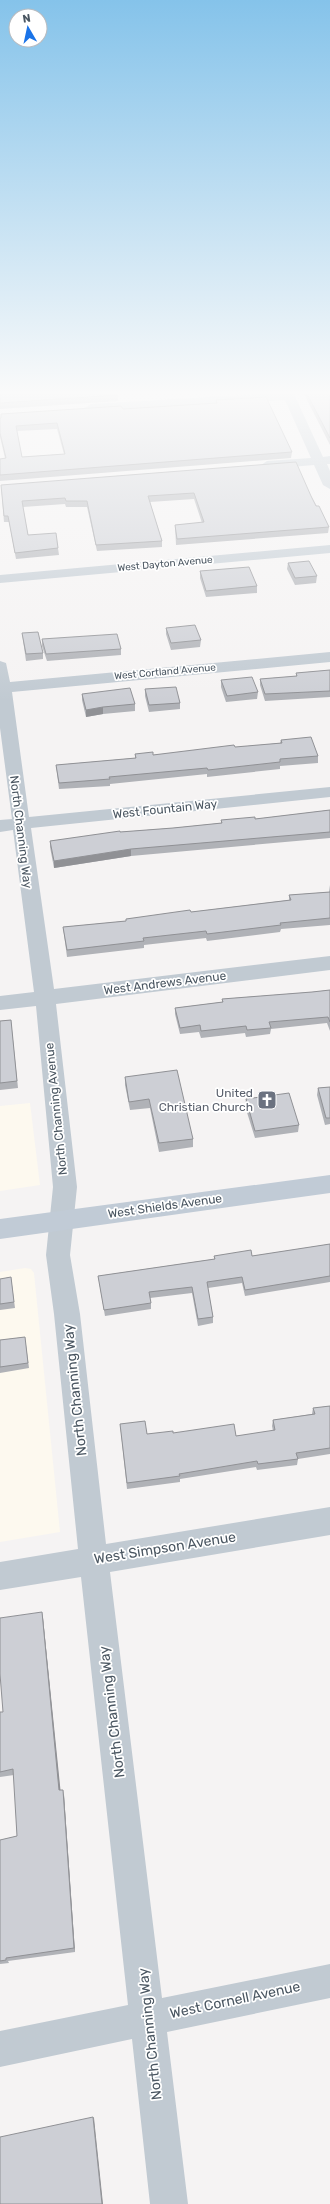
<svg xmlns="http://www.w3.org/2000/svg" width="330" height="2204" font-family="Rubik,sans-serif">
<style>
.commercial{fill:#fdf9ef}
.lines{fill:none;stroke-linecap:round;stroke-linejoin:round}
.street{fill:#c1cad2;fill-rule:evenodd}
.secondary{fill:#c1cbd6;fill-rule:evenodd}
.wall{fill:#b0b2b7;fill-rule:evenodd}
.shaded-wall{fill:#909195}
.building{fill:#cdcfd5;stroke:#909195;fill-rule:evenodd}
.labels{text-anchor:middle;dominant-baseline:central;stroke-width:3.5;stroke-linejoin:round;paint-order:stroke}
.far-street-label{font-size:10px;fill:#4a5661;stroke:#fff}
.street-label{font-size:12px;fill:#4a5661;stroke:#fff}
.worship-label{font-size:12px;fill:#5b616d;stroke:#fff;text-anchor:end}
.near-street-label{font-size:14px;fill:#4a5661;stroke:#fff}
</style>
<rect width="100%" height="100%" fill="#f5f3f3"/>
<path class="commercial" d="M30,1103L40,1185L0,1191V1106Z
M25,1268L31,1269L34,1273L60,1532L0,1542V1272Z"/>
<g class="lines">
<path class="street" d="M293,392L323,457L330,456V464H327L330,471V489L323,485L314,465L267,469L261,465L267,461L311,458L285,400L91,412L85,408L91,404Z
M330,545V553L0,583V575Z
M330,652V662L12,692L29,817L330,787V797L31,828L54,989L330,956V970L56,1004L77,1187L70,1255L80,1314L106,1544L330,1507V1535L110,1572L162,1998L330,1964V1998L167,2032L188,2204H150L132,2039L0,2067V2031L128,2005L81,1577L0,1590V1562L78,1549L54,1314L46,1255L53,1187L36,1006L0,1010V996L34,992L13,830L0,832V820L12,819L0,728V661L6,663L10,682Z"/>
<path class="secondary" d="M330,1175V1193L0,1239V1219Z"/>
</g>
<path class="wall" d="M0,392L118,395V401L0,409Z
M233,392H261L234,394Z
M303,392H330V445Z
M216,400L292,452L291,458L0,481V459L5,458L0,437V418L216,403ZM57,429L64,454L22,457L17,431Z
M1,485L311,496L329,527L328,533L176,545L175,525L202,523L194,499L150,502L162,541V547L97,551L87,507H66L65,504L23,507L28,535L58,548L59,555L16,559L9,522H4Z
M288,563L317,576L316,583L295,585L287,569Z
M200,571L257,586V593L206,597L200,578Z
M166,628L201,640L200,647L171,650L166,634Z
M22,633L43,653V659L26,661Z
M42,639L121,649V655L47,661L42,646Z
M330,670V697L265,701L260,685V679L296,676V673Z
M221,680L258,692L257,699L226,702L221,687Z
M145,689L180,703V709L149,712L145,696Z
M82,694L135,704V711L103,714L86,717L82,700Z
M281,740L318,756V763L280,766V769L207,777V774L110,784V786L59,789L56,765L135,758V754L153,755L280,743Z
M330,810V838L131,856L54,868L50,847V841L120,832L173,828L221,823V820L255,819Z
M330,885V925L281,929L280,932L207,941L206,938L144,945V948L67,957L63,927L126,921V919L191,912L289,900V895L329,892Z
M330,990V1031L327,1023L271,1029L270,1034L246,1037L245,1033L201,1038L199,1032L180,1034L175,1014V1008L222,1002V999L312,992Z
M11,1020L18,1088L0,1090V1021Z
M125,1077L193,1139V1147L159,1152L150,1108L130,1110L125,1085Z
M330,1087V1124L325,1125L317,1095L318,1088Z
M246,1099L299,1125L298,1132L255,1138L245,1106Z
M330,1244V1282L245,1296L242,1283L208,1288L213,1317V1323L198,1326L192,1293L150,1298L151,1303V1309L105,1316L98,1276L214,1259V1256H252Z
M11,1277L15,1308L0,1310V1279Z
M25,1337L29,1368L0,1373V1340Z
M330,1406V1454L298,1459L297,1465L257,1470L256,1467L180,1479V1482L127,1489L120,1424L147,1434L173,1433L236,1436L273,1431L272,1426L273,1420L312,1414L313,1408Z
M42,1612L43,1618L60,1790L64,1795L75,1952L8,1961L9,1963L0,1964V1840L17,1836L14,1775L0,1777V1712H3Z"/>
<path class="shaded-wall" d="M103,707V714L86,717V710Z
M131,849V856L54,868V861Z
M42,1612L43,1618L61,1795L59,1790Z
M63,1790L64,1795L75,1952L74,1948Z
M93,2117L94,2118L103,2204H102Z"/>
<path class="building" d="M0,392H116L118,395L0,403Z
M306,392H330V438Z
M266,397L292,452L0,475V459L6,458L0,433V418H1V414L121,406L123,409L217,403L216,400ZM57,423L65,454L22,457L16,426Z
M296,462L311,496L316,506H319L329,527L177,539L175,525L204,522L194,493L148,496L162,541L96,545L87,501H66L65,498L22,501L28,535L56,533L58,548L15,553L8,516H4L1,485Z
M309,561L317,576L295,578L288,563Z
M249,567L257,586L206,591L200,571Z
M195,625L201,640L171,643L166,628Z
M38,632L43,653L26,654L22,633Z
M117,634L121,649L46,654L42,639Z
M330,670V691L265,694L260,679L297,676L296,673Z
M252,677L258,692L227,696L221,680Z
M176,687L180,703L149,705L145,689Z
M130,688L135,704L103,707L86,710L82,694Z
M311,737L318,756L280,759V762L208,770L207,768L109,777L110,779L59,783L56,765L136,758L135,754L153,752V755L234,745L235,747L282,743L281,740Z
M330,810V832L131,849L54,861L50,841L120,831V832L173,828L222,823L221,820L255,817V819Z
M330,892V918L280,923L281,925L207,934L206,931L143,938L144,941L67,950L63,927L126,921V919L190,910L191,912L291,900L289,895Z
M330,990V1022L328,1017L269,1022L271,1028L247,1030L246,1026L201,1031L200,1025L180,1028L175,1008L223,1002L222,999L312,992Z
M11,1020L17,1081L0,1083V1021Z
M177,1070L193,1139L159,1143L149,1099L129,1102L125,1077Z
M330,1087V1118H326L318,1088Z
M289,1093L299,1125L255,1131L246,1099Z
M330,1244V1276L245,1290L242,1277L207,1282L213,1317L198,1319L192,1287L149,1292L151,1303L104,1310L98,1276L215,1259L214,1256L251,1250L252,1256Z
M11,1277L14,1302L0,1304V1279Z
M25,1337L28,1363L0,1367V1340Z
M330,1406V1448L296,1453L298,1459L258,1464L257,1461L179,1474L180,1476L127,1483L120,1424L145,1421L147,1434L173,1431V1433L234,1424L236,1436L275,1430L273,1420L315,1414L313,1408Z
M42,1612L59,1790H63L74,1948L6,1958V1960L0,1961V1840L17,1836L13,1769L0,1772V1712H3L0,1674V1618Z
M93,2117L102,2204H0V2137Z"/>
<linearGradient id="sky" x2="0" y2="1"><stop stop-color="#85c3ea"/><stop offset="0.56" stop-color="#fafafa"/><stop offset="1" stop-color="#fafafa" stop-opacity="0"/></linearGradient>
<rect width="330" height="701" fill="url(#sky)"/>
<defs>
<g id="church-square" transform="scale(1)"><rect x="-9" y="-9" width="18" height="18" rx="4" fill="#6b7280" stroke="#fff"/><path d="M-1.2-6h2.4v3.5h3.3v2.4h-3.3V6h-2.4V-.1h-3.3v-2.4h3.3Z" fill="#fff"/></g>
</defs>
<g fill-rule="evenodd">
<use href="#church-square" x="267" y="1100"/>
</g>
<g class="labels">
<g class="far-street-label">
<text transform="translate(165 564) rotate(-5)">West Dayton Avenue</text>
<text transform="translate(165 672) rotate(-5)">West Cortland Avenue</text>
</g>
<g class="street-label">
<text transform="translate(165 809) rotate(-6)">West Fountain Way</text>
<text transform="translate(21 832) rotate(83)">North Channing Way</text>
<text transform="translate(165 983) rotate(-7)">West Andrews Avenue</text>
<text transform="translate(56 1109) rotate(-96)">North Channing Avenue</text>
<text transform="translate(165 1206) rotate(-8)">West Shields Avenue</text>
</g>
<g class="worship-label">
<text x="253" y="1093">United<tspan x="253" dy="14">Christian Church</tspan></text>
</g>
<g class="near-street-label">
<text transform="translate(75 1390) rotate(-96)">North Channing Way</text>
<text transform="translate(165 1548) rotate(-9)">West Simpson Avenue</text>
<text transform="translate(112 1712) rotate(-97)">North Channing Way</text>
<text transform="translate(235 2000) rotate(-12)">West Cornell Avenue</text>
<text transform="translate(150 2034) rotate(-96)">North Channing Way</text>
</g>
</g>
<g transform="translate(28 28) rotate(351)"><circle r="19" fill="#ffffff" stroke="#b7bbc0"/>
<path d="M0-3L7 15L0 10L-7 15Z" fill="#1a73e8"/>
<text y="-6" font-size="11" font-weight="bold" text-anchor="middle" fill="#4a5661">N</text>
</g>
</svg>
